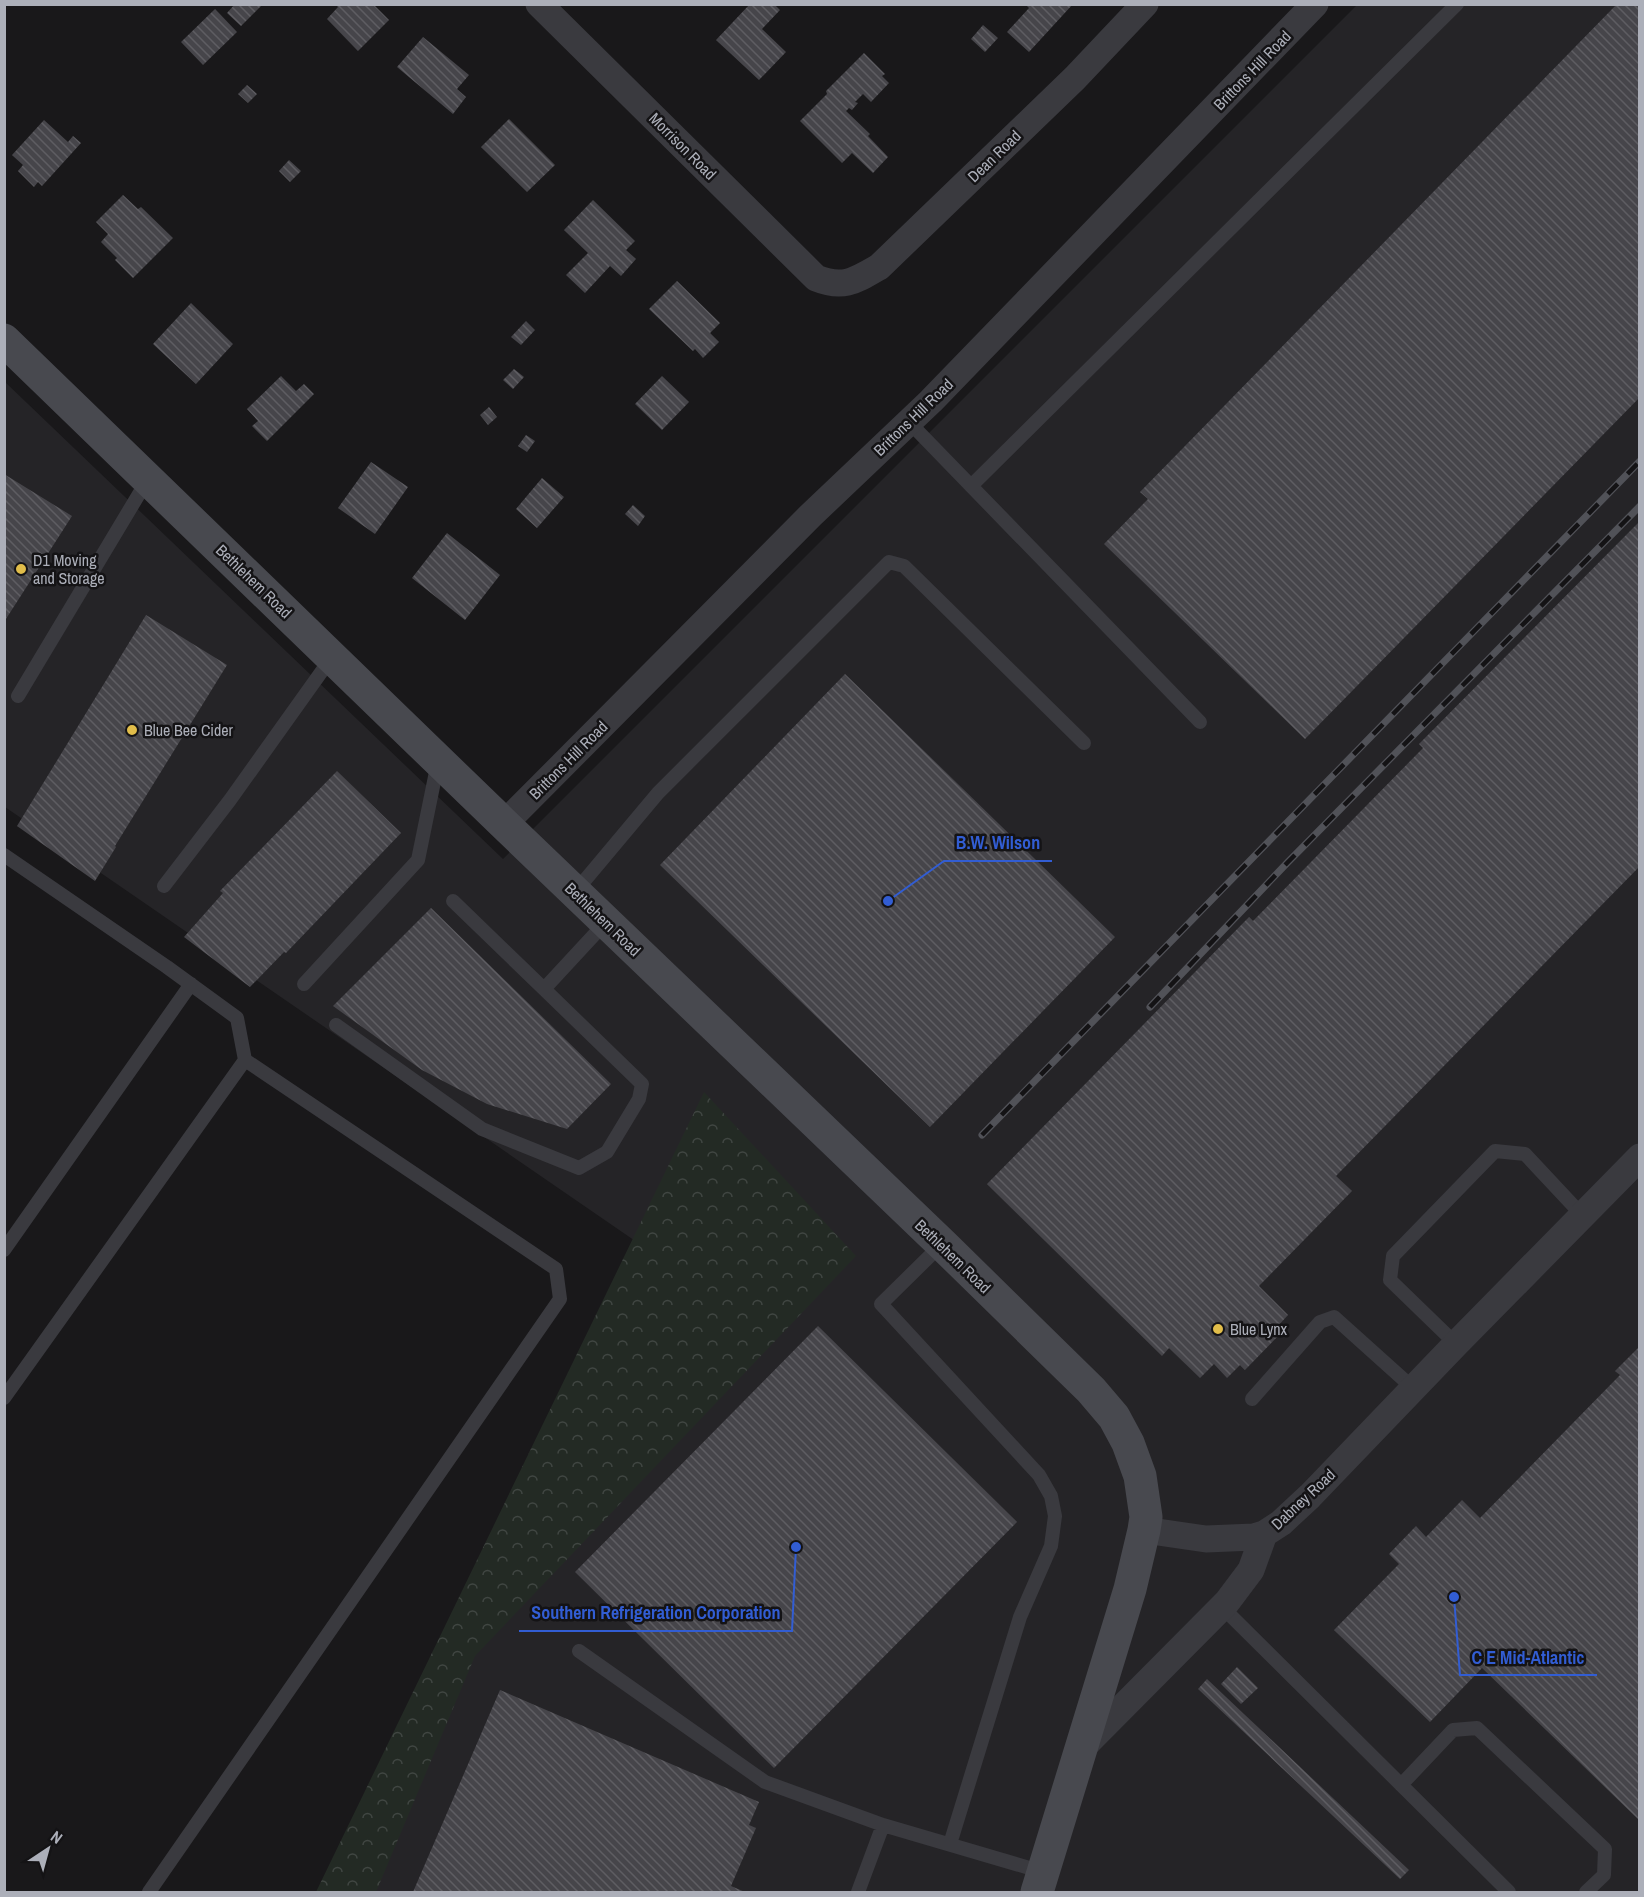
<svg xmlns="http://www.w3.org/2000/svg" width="1644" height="1897" font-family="'Archivo Narrow',sans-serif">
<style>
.built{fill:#252427}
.forest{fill:url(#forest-crowns)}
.building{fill:url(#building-back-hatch)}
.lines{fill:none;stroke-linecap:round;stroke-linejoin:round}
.lane{stroke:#3a3a3f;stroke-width:14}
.street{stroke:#3a3a3f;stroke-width:27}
.secondary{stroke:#48494f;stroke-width:33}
.rail-casing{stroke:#515258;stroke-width:7}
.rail{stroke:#141315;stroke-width:4.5;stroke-dasharray:14;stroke-linecap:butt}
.poi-dot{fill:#e1bd4a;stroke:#141315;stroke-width:2}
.labels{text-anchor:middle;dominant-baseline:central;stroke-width:5;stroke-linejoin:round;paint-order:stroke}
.street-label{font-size:16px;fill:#acafb9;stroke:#141315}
.poi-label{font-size:16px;fill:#acafb9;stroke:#141315;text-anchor:start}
.leader{fill:none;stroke:#325dd3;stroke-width:2}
.callout-dot{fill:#325dd3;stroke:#141315;stroke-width:2}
.callout-label{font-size:18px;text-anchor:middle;font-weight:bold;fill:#325dd3;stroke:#141315;stroke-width:5;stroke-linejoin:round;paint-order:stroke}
</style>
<defs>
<pattern id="forest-crowns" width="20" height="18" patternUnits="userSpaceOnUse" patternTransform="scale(1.5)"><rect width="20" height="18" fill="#232a24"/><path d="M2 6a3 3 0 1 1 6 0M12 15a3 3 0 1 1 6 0" fill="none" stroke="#404642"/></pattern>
<pattern id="building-back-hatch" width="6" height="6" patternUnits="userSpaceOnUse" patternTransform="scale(1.5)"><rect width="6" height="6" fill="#46454a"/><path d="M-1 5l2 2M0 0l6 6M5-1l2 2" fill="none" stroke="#5e5d62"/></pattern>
</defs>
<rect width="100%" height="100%" fill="#19181a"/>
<path class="built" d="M1357,5H1639V1892H359L641,1245L5,807L4,381L503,859Z"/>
<path class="forest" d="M704,1092L856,1256L475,1656L376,1892H316Z"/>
<path class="building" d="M235,4H263L241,26L227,13Z
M335,4H373L389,20L358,51L327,19L338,7Z
M750,4H774L780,10L762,29L786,52L759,80L716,40Z
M1025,4H1073L1029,52L1007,32L1029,8Z
M1617,4H1640V397L1305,739L1104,544L1148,499L1140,492Z
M215,9L237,32L203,65L181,42Z
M983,25L998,38L985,52L971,39Z
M423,37L469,75L457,89L466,97L453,114L397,67Z
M864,53L885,74L882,76L889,83L871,102L863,94L855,102L858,103L852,110L849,108L846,111L870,134L868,136L888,157L873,173L852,153L842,163L800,121L827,94L826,91Z
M247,85L257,94L248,103L238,94Z
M509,119L555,165L527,192L481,147Z
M44,120L68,142L73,136L81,143L42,186L38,182L34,187L18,171L23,165L12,155Z
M289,160L301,171L290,182L279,171Z
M123,195L138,209L141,207L173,238L133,278L115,260L117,258L101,242L108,234L96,222Z
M593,200L635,241L626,250L636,259L621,276L610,266L585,293L566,275L588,253L564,230Z
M677,281L720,323L710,333L719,342L703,358L695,349L693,351L649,309Z
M191,303L233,344L196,384L153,344Z
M526,321L535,330L521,345L511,337Z
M514,369L524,377L513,389L503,380Z
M281,376L296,391L304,384L314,394L267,441L252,426L258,421L247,409Z
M662,376L689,402L662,430L635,404Z
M489,407L497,417L488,425L480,415Z
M526,435L535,441L527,452L518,446Z
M371,462L408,487L375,534L338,508Z
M4,474L72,516L4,622Z
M542,478L564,497L537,528L516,509Z
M633,505L645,516L638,526L625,514Z
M1640,521V866L1336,1176L1352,1191L1259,1286L1288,1315L1277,1327L1282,1332L1245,1370L1240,1365L1227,1378L1214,1364L1200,1378L1169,1348L1162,1356L987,1184L1249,917L1253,921L1423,748L1419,744Z
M447,533L500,575L465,620L412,578Z
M146,615L227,665L115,846L116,847L95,881L17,826Z
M845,674L1115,937L930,1127L660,865Z
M337,771L401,833L286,953L284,952L250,987L184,937L223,893L220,891Z
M431,908L611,1084L567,1129L487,1104L422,1070L333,1006Z
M818,1326L1017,1522L774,1768L575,1572Z
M1640,1346V1821L1482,1668L1430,1722L1334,1630L1399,1564L1389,1554L1416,1526L1426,1537L1462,1500L1480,1518L1620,1375L1615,1371Z
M1237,1667L1258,1688L1241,1704L1221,1684Z
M1207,1679L1409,1870L1400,1879L1198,1689Z
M500,1690L759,1802L749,1825L756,1828L731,1886L745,1892H413Z"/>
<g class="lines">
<path class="lane" d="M909,422L1200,722
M971,486L1457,4
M18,696L148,479
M4,855L167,967L237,1018L245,1060L556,1269L560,1299L149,1892
M164,886L230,800L332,657
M575,892L658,793L889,562L904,566L1084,743
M453,901L544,989
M304,984L418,860L438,762
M336,1025L482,1129L579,1168L607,1152L639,1099L642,1084L544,989L606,922
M942,1244L881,1304L1039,1475L1051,1496L1055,1516L1051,1546L1020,1617L950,1844
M4,1250L191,984
M1456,1344L1390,1280L1393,1256L1495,1151L1525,1154L1582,1215
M4,1398L245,1060
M1252,1399L1320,1322L1334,1317L1413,1388
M1222,1607L1509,1892
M579,1651L765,1782L883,1825
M1401,1785L1453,1730L1477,1728L1605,1849L1604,1875L1586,1892
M858,1892L883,1825L1043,1872"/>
<path class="street" d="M539,4L816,278C843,289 855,281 879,267L1075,78L1145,4
M504,824L811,515L931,401L1315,4
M1144,1530L1206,1539L1254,1537L1264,1534L1281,1523L1310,1496L1456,1344L1640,1157
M1082,1748L1227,1602L1251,1570L1264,1534"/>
<path class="secondary" d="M4,340L504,824L944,1246L1091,1390L1114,1417L1128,1443L1140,1476L1146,1517L1144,1530L1130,1589L1037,1892"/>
<g class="rail-casing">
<path id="rail" d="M1150,1007L1288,862L1640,506
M982,1135L1640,461"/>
</g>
<use href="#rail" class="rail"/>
</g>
<g class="poi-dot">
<circle cx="21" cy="569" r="6"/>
<circle cx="132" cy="730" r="6"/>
<circle cx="1218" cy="1329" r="6"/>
</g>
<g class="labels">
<g class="street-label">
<text transform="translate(1252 70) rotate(-46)">Brittons Hill Road</text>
<text transform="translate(683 146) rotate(45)">Morrison Road</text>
<text transform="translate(994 156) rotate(-44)">Dean Road</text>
<text transform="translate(913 417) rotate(-44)">Brittons Hill Road</text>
<text transform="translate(254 581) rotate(44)">Bethlehem Road</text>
<text transform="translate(568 760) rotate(-45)">Brittons Hill Road</text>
<text transform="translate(603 919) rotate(44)">Bethlehem Road</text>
<text transform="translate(953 1256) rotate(44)">Bethlehem Road</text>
<text transform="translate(1303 1499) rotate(-43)">Dabney Road</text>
</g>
<g class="poi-label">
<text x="33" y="560">D1 Moving<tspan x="33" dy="18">and Storage</tspan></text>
<text x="144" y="730">Blue Bee Cider</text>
<text x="1230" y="1329">Blue Lynx</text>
</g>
</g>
<path class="leader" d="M888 901L944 861H1052M796 1547L792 1631H519M1454 1597L1460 1675H1597"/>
<g class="callout-dot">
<circle cx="888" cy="901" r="6"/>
<circle cx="796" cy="1547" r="6"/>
<circle cx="1454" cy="1597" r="6"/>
</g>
<g class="callout-label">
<text x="998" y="849">B.W. Wilson</text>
<text x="656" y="1619">Southern Refrigeration Corporation</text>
<text x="1528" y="1664">C E Mid-Atlantic</text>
</g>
<rect width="1644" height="1897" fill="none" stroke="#acafb9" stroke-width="12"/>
<g transform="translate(48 1849) rotate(36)" stroke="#141315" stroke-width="4.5" paint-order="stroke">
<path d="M0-4.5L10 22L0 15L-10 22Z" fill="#acafb9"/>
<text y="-9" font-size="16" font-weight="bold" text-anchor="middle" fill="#acafb9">N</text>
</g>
</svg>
